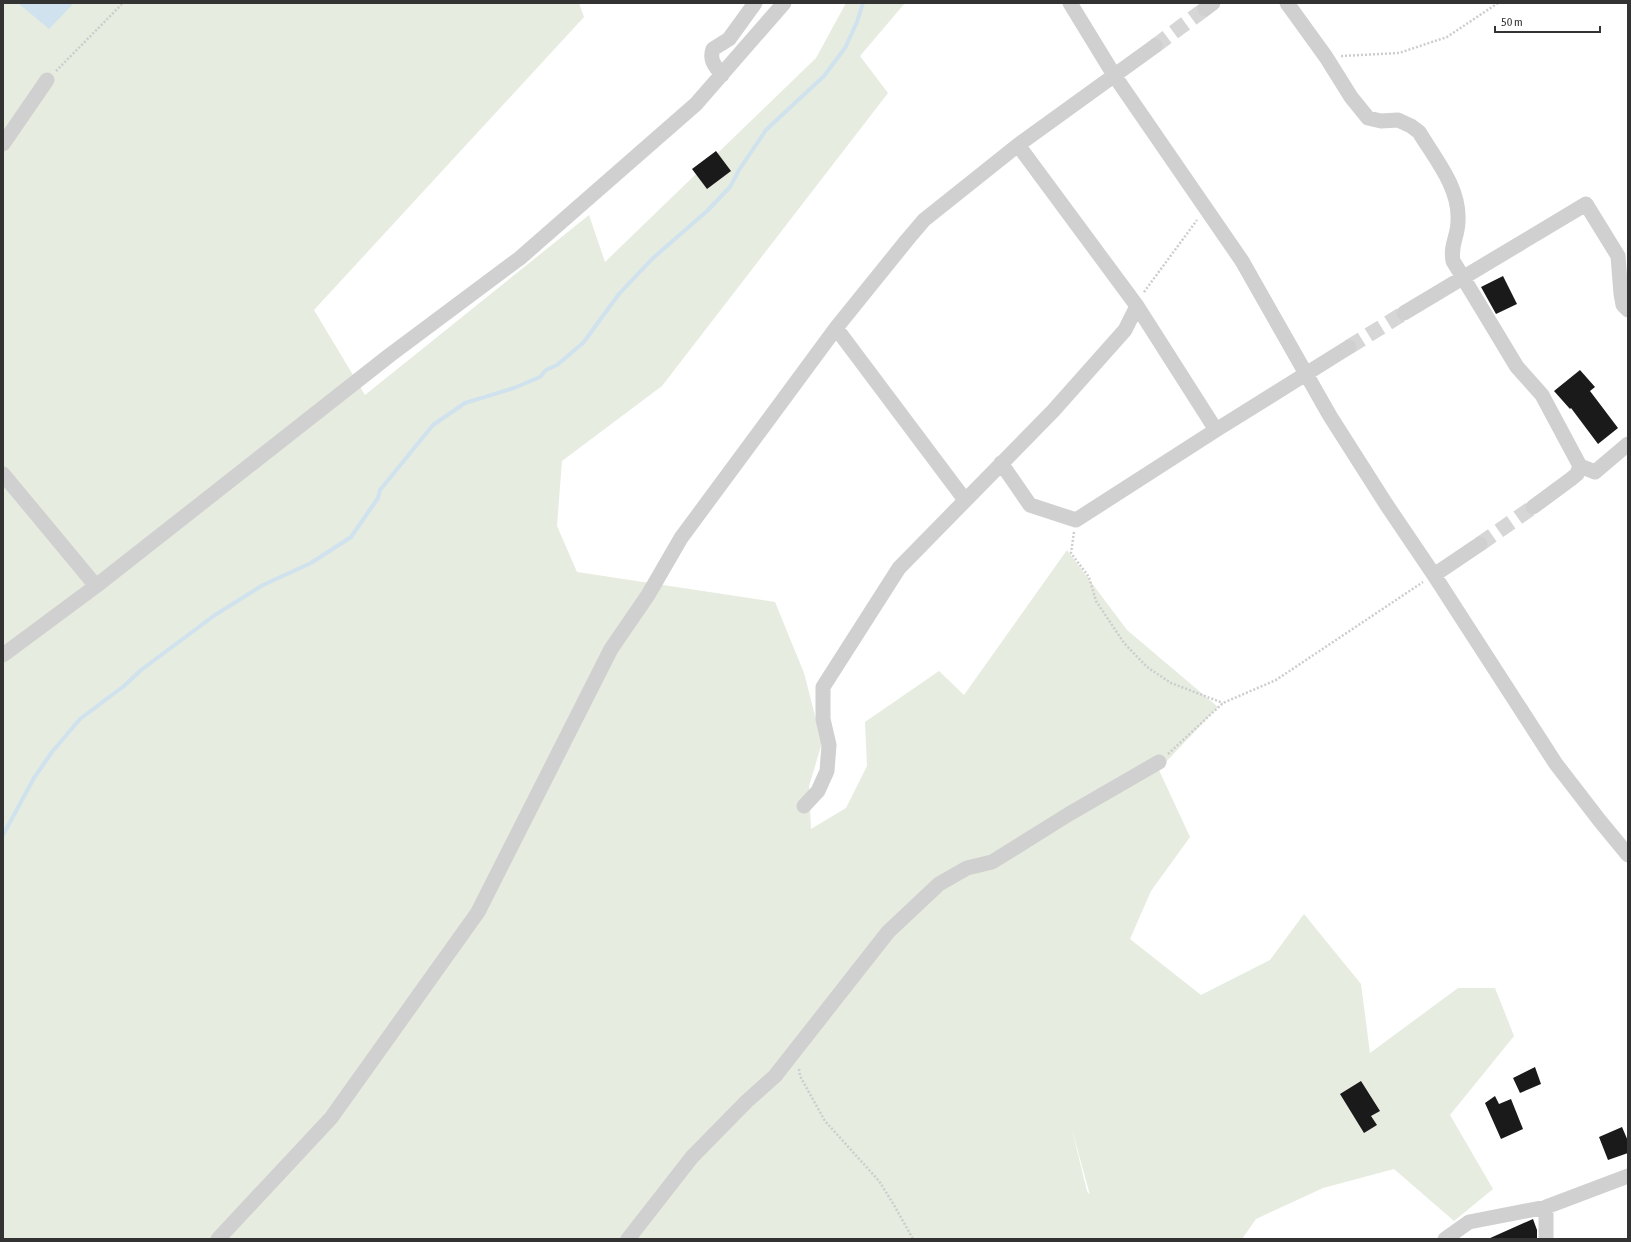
<svg xmlns="http://www.w3.org/2000/svg" width="1631" height="1242" font-family="'Asap Condensed',sans-serif">
<style>
.green{fill:#e6ecdf;fill-rule:evenodd}
.water{fill:#cfe2ee}
.lines{fill:none;stroke-linecap:round;stroke-linejoin:round}
.stream{stroke:#cfe2ee;stroke-width:4}
.building{fill:#1a1a1a}
.minor-tunnel{stroke:#d6d6d6;stroke-width:15;stroke-dasharray:15 8;stroke-linecap:butt}
.path{stroke:#cdcdcd;stroke-width:2.5;stroke-dasharray:2 2;stroke-linecap:butt}
.minor{stroke:#d0d0d0;stroke-width:15}
</style>
<rect width="100%" height="100%" fill="#fff"/>
<path class="green" d="M3,3H579L584,17L314,310L365,395L589,215L605,262L816,58L846,3H905L860,56L888,93L662,386L562,461L557,526L577,572L775,602L804,673L822,743L809,786L811,829L846,808L867,766L865,722L939,671L964,695L1067,550L1127,630L1218,707L1164,764L1158,768L1190,837L1151,891L1130,939L1201,995L1270,960L1304,914L1361,984L1370,1053L1458,988H1495L1514,1036L1450,1115L1493,1189L1454,1221L1394,1169L1323,1188L1256,1219L1242,1239H3ZM1069,1118V1119L1090,1195L1087,1191Z"/>
<path class="water" d="M18,3H74L49,29Z"/>
<g class="lines">
<path class="stream" d="M3,835L34,778L52,752L80,719L124,686L141,670L215,615L263,585L311,563L351,537L378,498L380,490L433,425L465,403L514,388L540,377L546,370L557,365L583,343L619,294L652,259L707,211L730,187L739,170L766,130L824,76L845,48L857,22L863,3"/>
</g>
<path class="building" d="M716,151L731,171L707,189L692,169Z
M1503,276L1517,304L1496,314L1481,287Z
M1580,370L1595,387L1590,391L1618,428L1598,444L1571,408L1570,409L1554,391Z
M1535,1067L1541,1084L1520,1093L1513,1078Z
M1361,1081L1380,1111L1371,1116L1377,1125L1364,1133L1340,1094Z
M1495,1096L1499,1104L1511,1099L1523,1129L1501,1139L1485,1103Z
M1622,1127L1628,1141V1153L1608,1160L1599,1137Z
M1533,1219L1537,1230V1239H1488Z"/>
<g class="lines">
<path class="minor-tunnel" d="M1155,46L1205,9
M1349,347L1404,313
M1480,544L1533,507"/>
<path class="path" d="M1341,56L1399,53L1447,37L1498,3
M56,71L123,3
M1144,292L1197,220
M1074,532L1071,553L1089,577L1096,601L1124,643L1147,667L1171,683L1223,703
M1168,754L1223,703L1276,680L1423,582
M799,1069L800,1076L825,1121L879,1181L894,1205L913,1239"/>
<path class="minor" d="M1070,3L1114,75L1242,261L1330,416L1386,504L1434,575L1556,764L1600,821L1628,855
M1287,3L1326,57L1351,97L1368,118L1381,121L1398,120L1411,126L1419,132C1436,160 1460,188 1458,221C1458,237 1450,244 1453,261L1517,367L1542,395L1580,466
M1205,9L1213,3
M722,75C715,66 709,60 713,49L729,39L755,3
M3,144L47,80
M1018,145L1137,306L1216,430L1349,347
M1404,313L1586,204L1618,256L1621,294L1623,305L1628,310
M836,328L965,500
M1001,463L1030,505L1076,520L1216,430
M3,474L96,586
M1533,507L1571,479L1577,474L1580,466L1595,472L1628,444
M1434,575L1480,544
M3,655L96,586L390,355L520,258L696,104L784,3
M804,806L818,791L827,771L829,745L823,719V687L899,568L1053,411L1125,330L1137,306
M1546,1207V1239
M218,1239L331,1118L478,912L611,649L648,595L681,538L836,328L907,240L924,220L1018,145L1155,46
M628,1239L692,1157L747,1101L775,1076L888,932L939,884L967,868L992,862L1069,814L1159,762
M1445,1239L1469,1222L1546,1207L1628,1176"/>
</g>
<rect width="1631" height="1242" fill="none" stroke="#333333" stroke-width="8"/>
<path d="M1495 26v6h105v-6" fill="none" stroke="#333333" stroke-width="2"/>
<text x="1501" y="26" font-size="12" fill="#333333" stroke="#ffffff" stroke-width="3" paint-order="stroke">50 m</text>
</svg>
